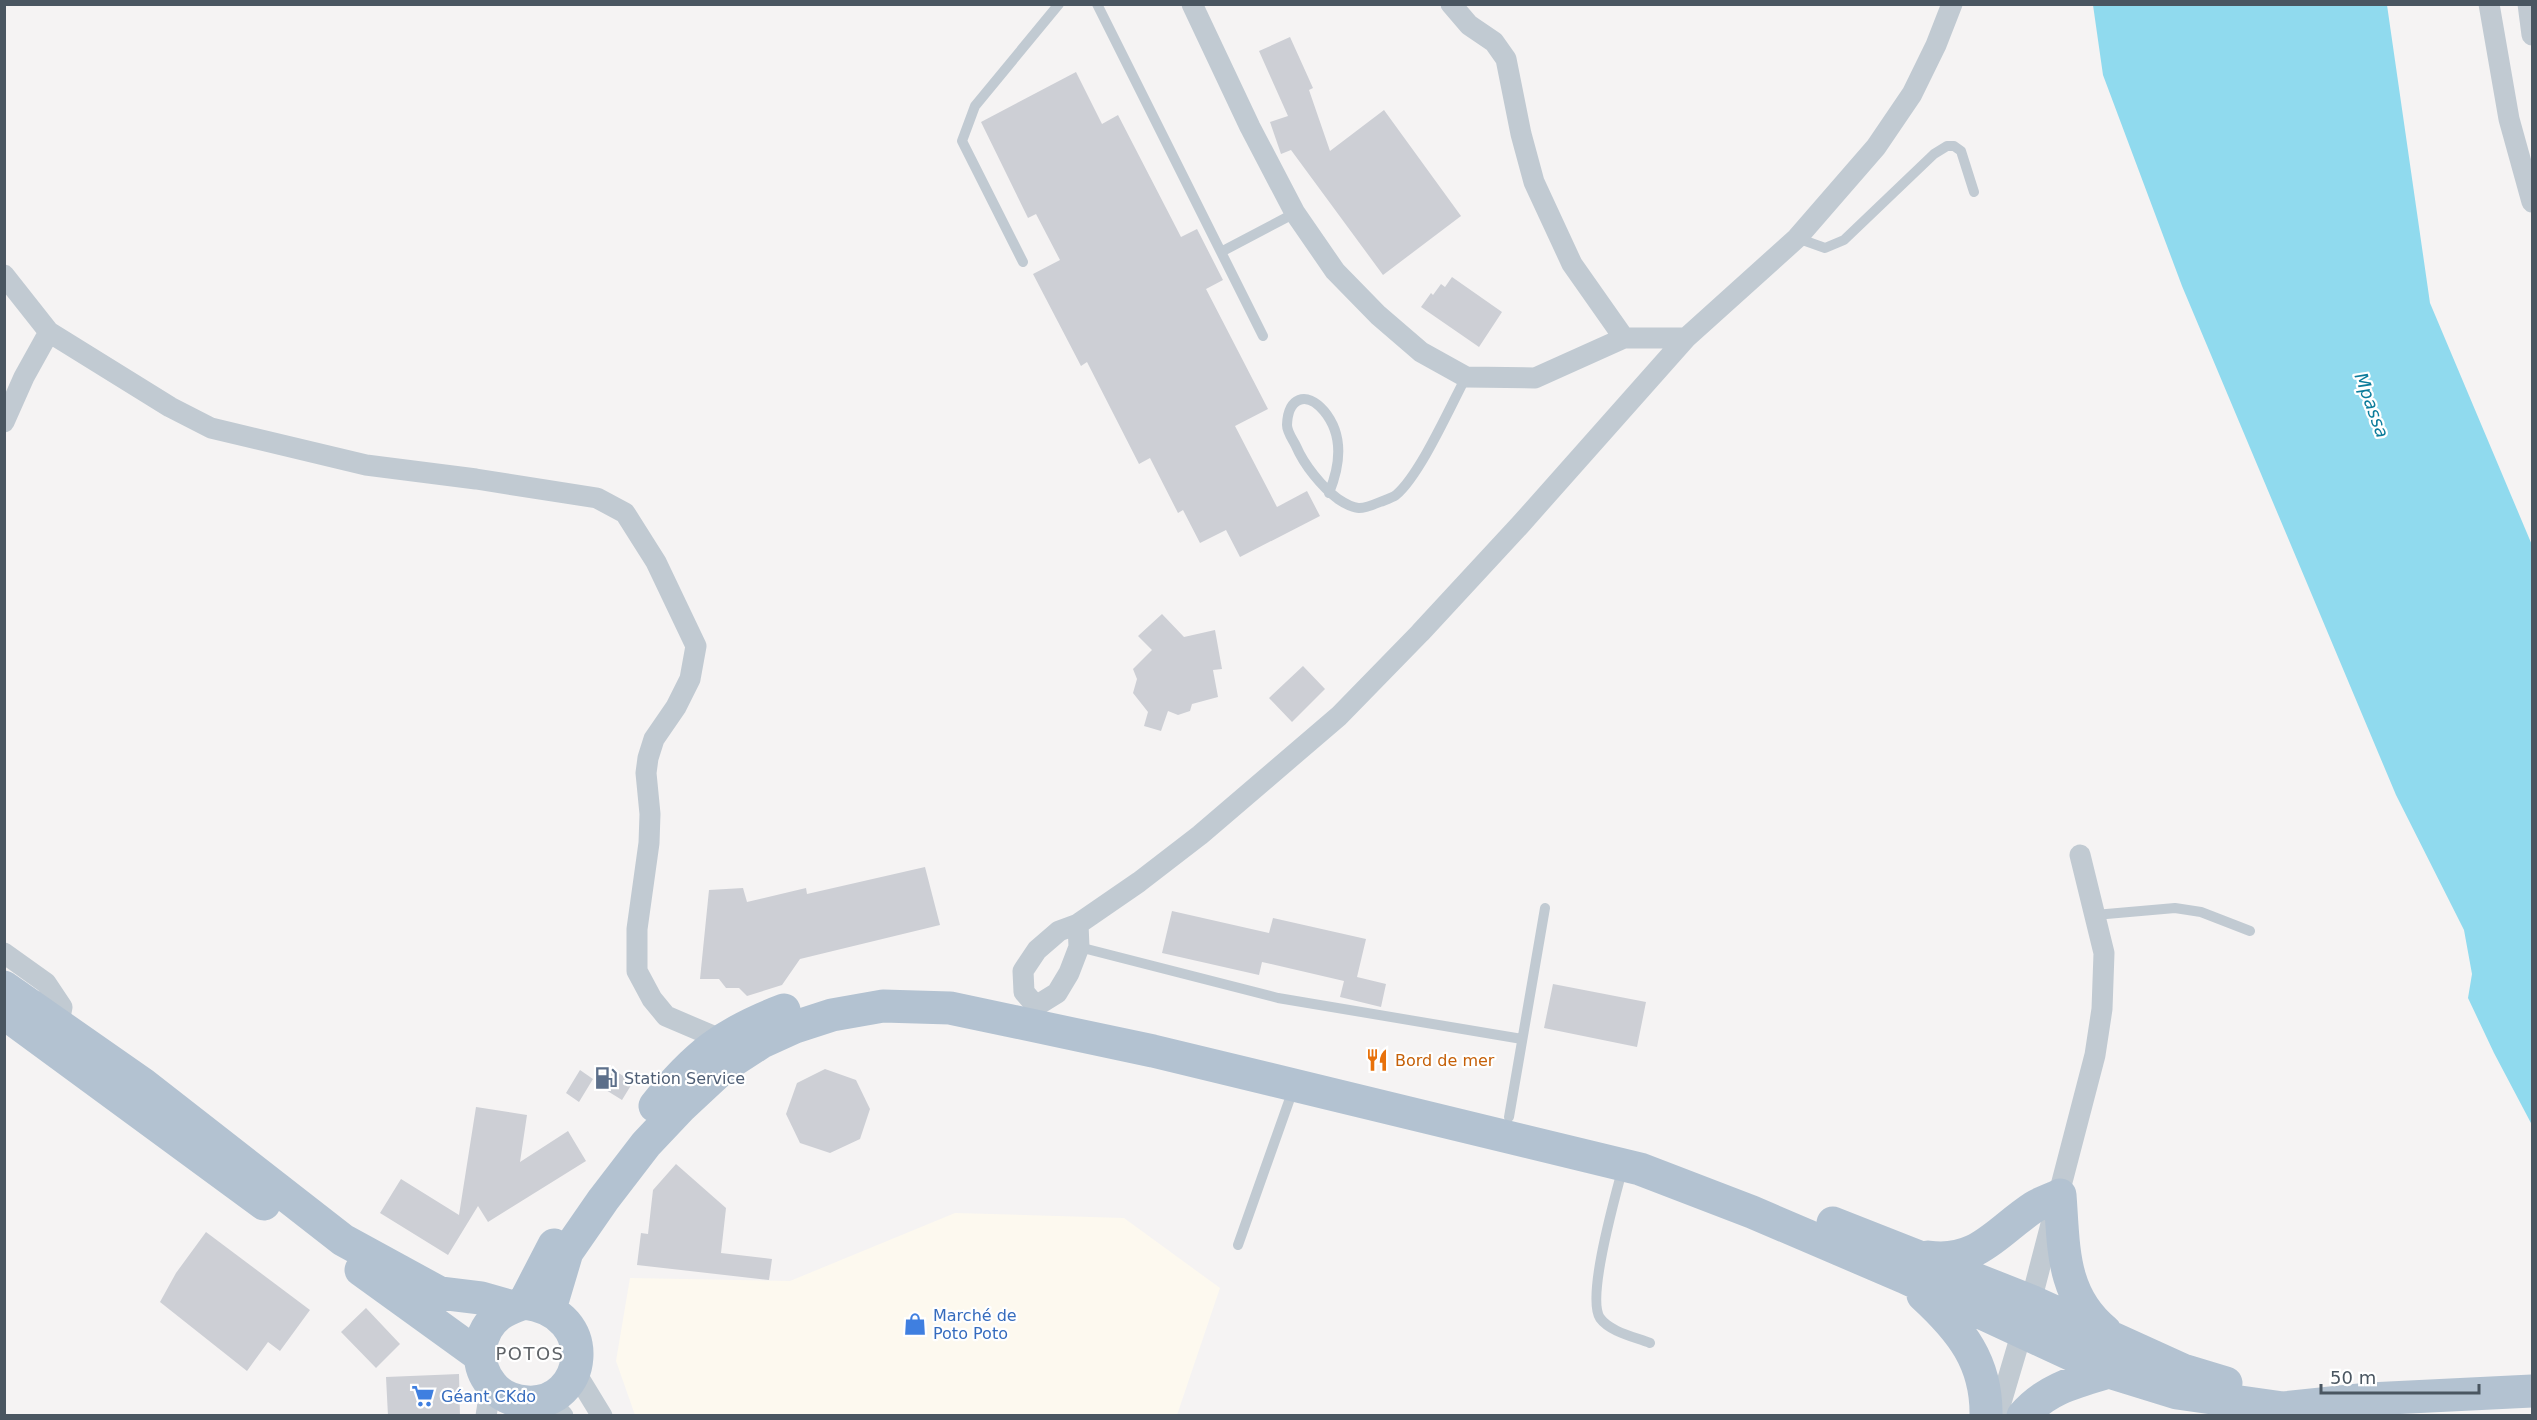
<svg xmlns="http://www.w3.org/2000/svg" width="2537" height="1420" font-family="'DejaVu Sans',sans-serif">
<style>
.commercial{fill:#fdf9ef}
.water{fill:#90daee}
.building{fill:#cdcfd5}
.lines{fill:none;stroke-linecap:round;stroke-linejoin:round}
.lane{stroke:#c1cad2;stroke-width:10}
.street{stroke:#c1cad2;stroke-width:21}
.primary{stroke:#b3c2d1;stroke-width:33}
.labels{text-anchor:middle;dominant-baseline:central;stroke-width:4.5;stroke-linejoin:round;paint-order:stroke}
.food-label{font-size:16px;fill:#c56008;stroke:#fff;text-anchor:start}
.service-label{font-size:16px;fill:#4e5e75;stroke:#fff;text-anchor:start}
.shop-label{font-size:16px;fill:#366cbe;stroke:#fff;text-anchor:start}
.water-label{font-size:18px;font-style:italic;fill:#0c7c9b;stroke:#fff}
.neighbourhood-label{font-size:18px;letter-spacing:1.5px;fill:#5f6368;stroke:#fff}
</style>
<rect width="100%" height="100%" fill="#f5f3f3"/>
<path class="commercial" d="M955,1213L1124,1218L1220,1288L1177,1415H635L616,1361L630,1278L790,1281Z"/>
<path class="water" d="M2093,5H2387L2430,303L2532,545V1125L2494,1053L2468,998L2472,974L2464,930L2396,795L2182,286L2103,75Z"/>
<path class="building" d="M1290,37L1313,88L1309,90L1330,151L1384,110L1461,216L1383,275L1291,150L1281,154L1270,122L1288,116L1259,51Z
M1076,72L1102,124L1118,115L1181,237L1197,229L1223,280L1206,289L1268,409L1235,426L1277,507L1307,491L1320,516L1240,557L1226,530L1200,543L1183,510L1178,513L1150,458L1139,464L1087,362L1081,366L1033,274L1060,260L1036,214L1028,218L981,122Z
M1452,277L1502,312L1479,347L1421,307L1431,293L1433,295L1441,284L1445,287Z
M1162,614L1184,637L1215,630L1222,669L1213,670L1218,697L1192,704L1190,711L1178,715L1168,711L1161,731L1144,726L1148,712L1133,693L1137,679L1133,669L1152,650L1138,636Z
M1303,666L1325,689L1292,722L1269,698Z
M925,867L940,925L800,959L782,985L747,996L739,988H726L719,979H700L709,890L743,888L747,902L806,888L807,894Z
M1172,911L1269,933L1273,918L1366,939L1357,977L1386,984L1381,1007L1340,997L1344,981L1262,962L1259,975L1162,953Z
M1553,984L1646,1002L1637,1047L1544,1028Z
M612,1069L633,1082L622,1100L601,1087Z
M825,1069L856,1080L870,1109L860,1139L830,1153L800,1143L786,1114L797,1083Z
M580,1070L593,1079L579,1102L566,1093Z
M476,1107L527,1115L520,1162L568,1131L586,1161L488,1222L478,1206L448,1255L380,1213L401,1179L459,1215Z
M676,1164L726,1208L721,1253L772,1259L769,1280L637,1265L641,1233L648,1234L653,1190Z
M206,1232L310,1310L280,1351L268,1342L247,1371L160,1302L176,1273Z
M366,1308L400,1344L376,1368L341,1332Z
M459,1374L460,1416H388L386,1377Z"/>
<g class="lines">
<path class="lane" d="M1097,4L1263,336
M1797,238L1825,248L1844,240L1934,154L1947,146H1954L1961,151L1974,192
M1221,252L1295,213
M1023,262L962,141L975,106L1059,4
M1329,493C1340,466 1344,435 1324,411C1306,390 1288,398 1287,425C1287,432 1293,440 1296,446C1304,465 1322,487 1338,499C1356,511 1361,510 1380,502C1385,500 1392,498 1396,495C1420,475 1450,407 1466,377
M2095,915L2175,908L2201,912L2250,931
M1079,947L1278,998L1522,1039
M1509,1117L1545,908
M1623,1167C1616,1194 1586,1297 1600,1318C1610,1332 1635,1337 1650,1343
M1238,1245L1294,1087"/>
<path class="street" d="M1192,4L1250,127L1295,213L1335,271L1378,315L1421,352L1466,377L1535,378L1624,338H1686
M1451,4L1469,25L1494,42L1506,59L1521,134L1534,182L1572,264L1624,338
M2489,4L2509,119L2532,202
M2528,4L2532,35
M4,275L49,332L170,407L211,428L366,465L476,479L597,498L625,513L656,562L696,646L690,679L676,707L654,739L648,758L646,773L650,814L649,843L637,929V971L652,999L666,1016L720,1039
M4,422L24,377L49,332
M1078,924L1079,947L1069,973L1057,993L1036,1006L1024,992L1023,971L1037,950L1059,931L1078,924L1139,882L1200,835L1339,716L1420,633L1520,525L1686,338L1797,238L1876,147L1912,94L1936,45L1952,4
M4,953L46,983L62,1007L59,1023L52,1032
M574,1370L602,1416
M547,1399L563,1416
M486,1416L491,1385
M1997,1416L2031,1301L2095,1055L2102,1009L2104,953L2080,855"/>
<path class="primary" d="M4,987L143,1084L343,1240L440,1293L481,1298L513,1307
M4,1013L264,1204
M655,1106C694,1056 725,1032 784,1010
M1833,1223L2031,1301L2183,1370L2226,1383
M1928,1257C1978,1264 1997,1231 2034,1207C2042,1202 2052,1199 2060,1195C2064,1247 2061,1295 2105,1331
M361,1270L480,1356
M1923,1295C1961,1330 1987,1362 1986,1416
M524,1303L554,1245
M524,1303C602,1313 586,1406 527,1402C513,1401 499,1395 491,1384C474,1363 478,1331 499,1315C506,1309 516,1306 524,1303Z
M550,1309L567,1252L603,1200L646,1144L681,1107L725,1066L762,1042L795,1027L832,1015L883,1006L950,1008L1153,1051L1640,1169L1752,1212L1904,1277L2109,1372L2177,1393L2283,1408L2369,1399L2532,1391
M2023,1416C2046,1389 2075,1382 2109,1372"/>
</g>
<defs>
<g id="restaurant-bare" transform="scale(1.8)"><path d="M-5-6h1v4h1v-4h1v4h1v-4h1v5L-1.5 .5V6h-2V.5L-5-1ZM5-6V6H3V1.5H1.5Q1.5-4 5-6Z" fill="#e8710a" stroke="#fff" stroke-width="2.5" paint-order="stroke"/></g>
<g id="fuel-bare" transform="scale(1.8)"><path d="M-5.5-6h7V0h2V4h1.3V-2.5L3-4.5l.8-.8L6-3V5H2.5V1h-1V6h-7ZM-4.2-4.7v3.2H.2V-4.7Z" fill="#5c6f8a" stroke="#fff" stroke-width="2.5" paint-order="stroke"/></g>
<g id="shop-bare" transform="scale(1.8)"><path d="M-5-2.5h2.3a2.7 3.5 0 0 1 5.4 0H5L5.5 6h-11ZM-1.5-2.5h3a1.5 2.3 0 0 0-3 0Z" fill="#3f7fe0" stroke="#fff" stroke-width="2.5" paint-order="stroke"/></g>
<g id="supermarket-bare" transform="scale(1.8)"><path d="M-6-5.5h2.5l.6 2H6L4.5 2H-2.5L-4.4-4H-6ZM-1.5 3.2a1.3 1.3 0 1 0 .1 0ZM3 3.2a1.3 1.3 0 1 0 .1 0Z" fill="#3f7fe0" stroke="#fff" stroke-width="2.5" paint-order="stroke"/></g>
</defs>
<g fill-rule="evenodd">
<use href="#restaurant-bare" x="1377" y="1060"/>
<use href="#fuel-bare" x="606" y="1078"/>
<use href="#shop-bare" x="915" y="1324"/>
<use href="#supermarket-bare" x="423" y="1396"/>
</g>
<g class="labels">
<g class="food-label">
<text x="1395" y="1060">Bord de mer</text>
</g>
<g class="service-label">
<text x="624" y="1078">Station Service</text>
</g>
<g class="shop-label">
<text x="933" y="1315">Marché de<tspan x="933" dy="18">Poto Poto</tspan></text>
<text x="441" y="1396">Géant CKdo</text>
</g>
<g class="water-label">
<text transform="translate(2372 405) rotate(70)">Mpassa</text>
</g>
<g class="neighbourhood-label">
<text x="530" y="1353">POTOS</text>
</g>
</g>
<rect width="2537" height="1420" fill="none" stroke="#4a5661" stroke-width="12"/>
<path d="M2321 1384v9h158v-9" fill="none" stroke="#4a5661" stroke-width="3"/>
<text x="2330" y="1384" font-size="18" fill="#4a5661" stroke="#ffffff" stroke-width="4.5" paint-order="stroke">50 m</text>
</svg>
